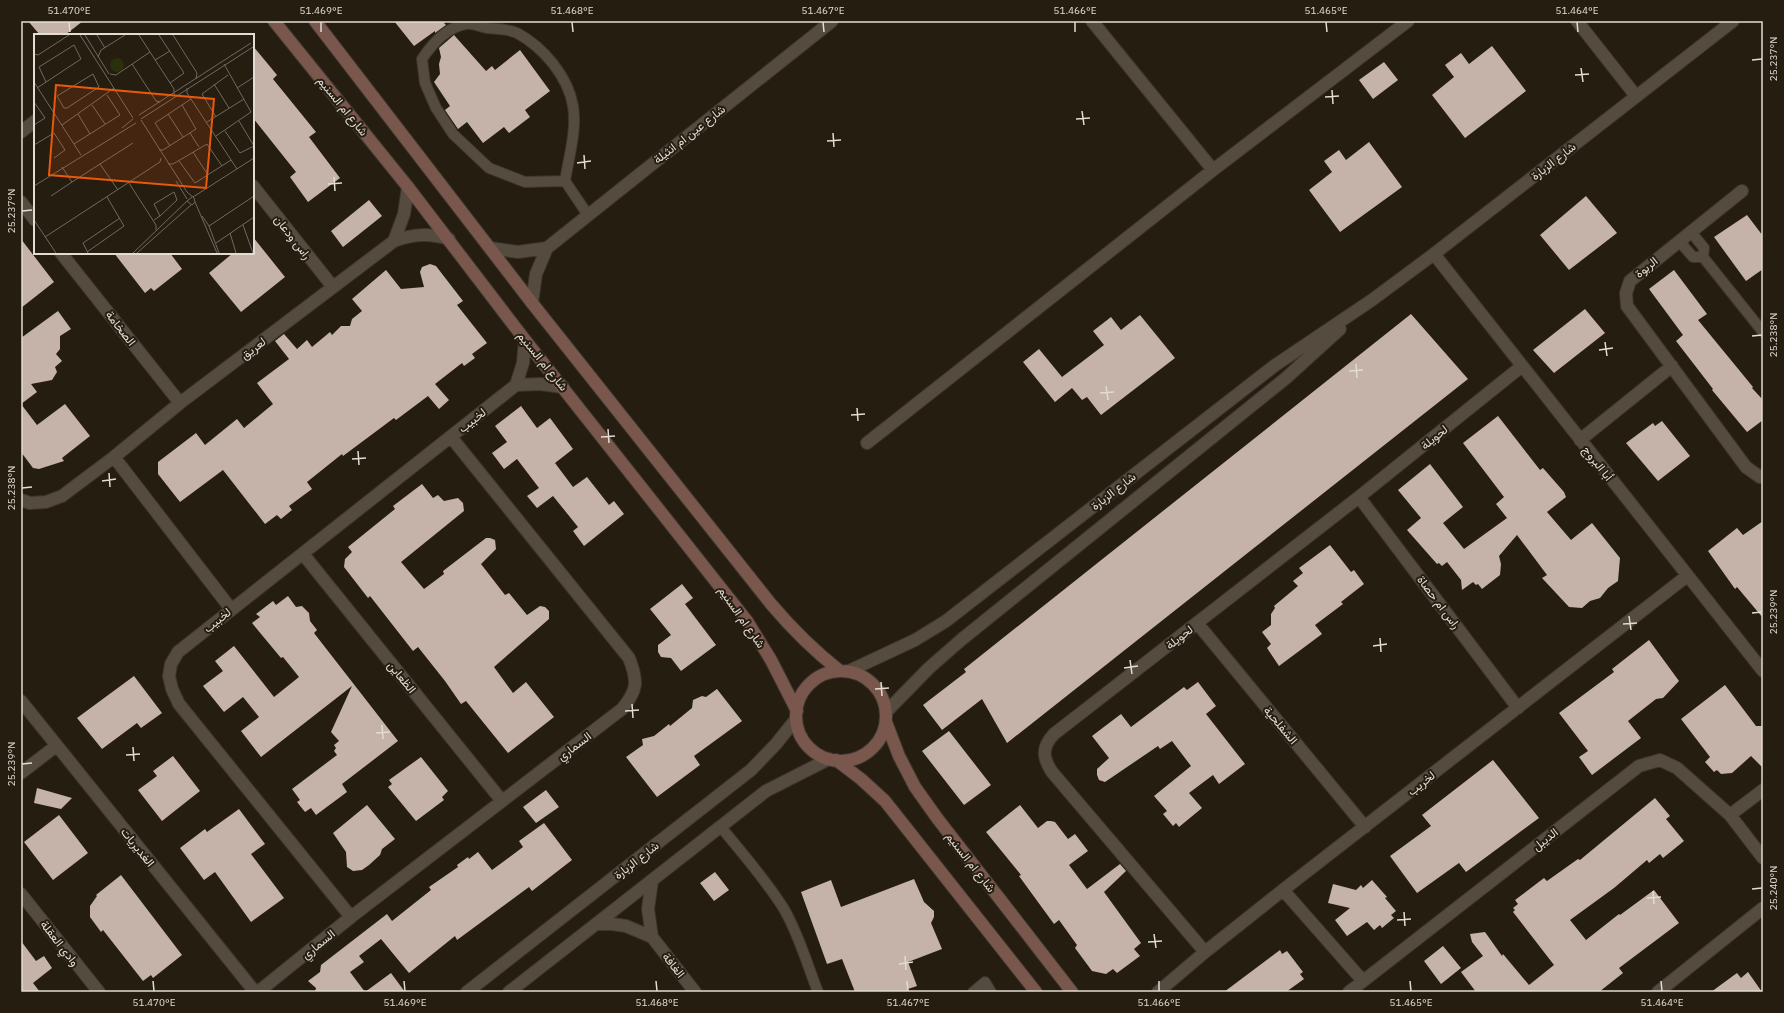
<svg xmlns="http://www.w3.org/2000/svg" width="1784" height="1013" font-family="'IBM Plex Sans',Vazirmatn,sans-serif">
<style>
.building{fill:#c5b3aa}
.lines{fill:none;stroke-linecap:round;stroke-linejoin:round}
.service-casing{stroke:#3d362f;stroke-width:12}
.minor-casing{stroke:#3d362f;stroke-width:14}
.tertiary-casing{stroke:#3d362f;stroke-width:14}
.secondary-casing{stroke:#3d362f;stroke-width:14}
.service{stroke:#564b3f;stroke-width:10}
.minor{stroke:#564b3f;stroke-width:12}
.tertiary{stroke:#564b3f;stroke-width:12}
.secondary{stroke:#7a574d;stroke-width:12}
.ticks{fill:none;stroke:#e2dcd4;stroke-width:1.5}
.labels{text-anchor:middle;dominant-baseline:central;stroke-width:4;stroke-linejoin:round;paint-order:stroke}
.street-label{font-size:12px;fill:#e2dcd4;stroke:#261d11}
.inset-road{fill:none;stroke:#71695f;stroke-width:1}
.view{fill:#e8590c;fill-opacity:0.15;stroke:#e8590c;stroke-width:2}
.inset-edge{fill:none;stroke:#e2dcd4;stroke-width:2}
.neatline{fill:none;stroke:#e2dcd4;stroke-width:1.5}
.ticks-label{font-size:10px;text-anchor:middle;fill:#e2dcd4}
</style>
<rect width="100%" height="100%" fill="#261d11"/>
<path class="building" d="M28,21H83L65,35H40Z
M394,21H447L444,23L446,25L435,33V31L414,46Z
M454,35L486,71L492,66L495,70L520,50L550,91L525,110L530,117L509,133L504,127L483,143L467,122L458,129L445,110L450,106L434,82L440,74L439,64L441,57L439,48Z
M253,46L277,75L273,79L316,132L309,137L340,178L308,202L290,177L296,172L253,118Z
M1492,46L1526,91L1465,138L1432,95L1454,77L1445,65L1461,53L1469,64Z
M1384,62L1398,80L1373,99L1359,80Z
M1369,142L1402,187L1340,232L1309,190L1332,172L1324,161L1339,150L1346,160Z
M1586,196L1617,233L1569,270L1540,235Z
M369,200L382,216L343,247L331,231Z
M1747,215L1763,236V269L1746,281L1714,237Z
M253,237L285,277L241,312L209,273L233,253H253Z
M21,239L54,282L21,308Z
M114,253H170L182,269L154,291L151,288L145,293Z
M430,264L436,266L463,301L457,305L487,343L472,354L475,358L464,366L462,363L435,384L449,400L439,409L428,396L396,420L394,418L343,456L342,454L307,482L312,489L289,506L292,510L281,519L277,515L265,524L223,470L180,502L158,474V462L196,433L205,445L237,419L244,428L273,404L257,383L289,359L275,341L284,334L297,349L307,340L312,347L330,332L332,335L341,326H350L352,319L362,311L352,299L386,270L401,289L424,287L420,272L422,267Z
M1674,270L1707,314L1698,320L1753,387L1752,388L1763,400V420L1747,432L1712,390L1713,389L1676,341L1683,335L1649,289Z
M1585,309L1605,333L1554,373L1533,350Z
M58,311L71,329L60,336V349L56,354L62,361L55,367L57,372L52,380L31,384L37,392L21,404L37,425L65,404L90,436L62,458L64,461L39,469L33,468L21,452V338Z
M1411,314L1468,379L1007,743L982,699L942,730L923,705L966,672L964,669Z
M1140,315L1175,358L1101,415L1087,397L1082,400L1072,388L1055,402L1023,362L1039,349L1062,377L1104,345L1093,331L1111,317L1121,330Z
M521,406L537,428L550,418L573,449L555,463L573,487L587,477L609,505L614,501L624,514L584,546L573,531L578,527L553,496L537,508L527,496L539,488L517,459L504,469L492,453L507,442L495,426Z
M1498,416L1540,470L1543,468L1564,492L1566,497L1547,512L1571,540L1592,523L1620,558L1618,581L1608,588L1600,598L1590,601L1582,608L1569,607L1542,578L1547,575L1517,535L1499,556L1501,564L1500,575L1482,589L1478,584L1476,585L1473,582L1462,590L1461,580L1447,562L1442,566L1439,563L1437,564L1407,530L1421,518L1398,490L1430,464L1463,507L1443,523L1464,549L1507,518L1496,504L1504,497L1463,443Z
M1662,421L1690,456L1658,481L1626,443L1653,423L1655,426Z
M422,484L433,498L438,495L444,501L458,498L463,503L464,511L401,562L424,589L444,574L443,571L486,538H490L495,540L496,549L481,564L505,595L509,593L527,615L540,606L545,607L549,611V619L494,667L513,693L526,682L554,717L508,753L466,701L461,704L445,681L418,647L413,651L370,596L368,598L344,567L345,559L352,552L348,547L395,509L393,506Z
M1763,521V618L1737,587L1735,589L1708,551L1737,528L1743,535Z
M1330,545L1351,572L1354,570L1364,584L1341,602L1343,604L1315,625L1322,634L1279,666L1267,648L1271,644L1262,632L1271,625V614L1275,608L1274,606L1298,586L1293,581L1303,573L1299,568Z
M682,584L693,598L685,604L716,645L681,671L671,658L661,657L658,652V645L671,635L650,609Z
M288,596L296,607L302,606L309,613L310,621L317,630L314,633L398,741L342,784L347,792L316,815L311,808L305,812L297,802L300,800L292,789L337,755L334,751L336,748L334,745L339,741L331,732L352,686L261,757L241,731L259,717L243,697L224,712L203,686L223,671L215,661L234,646L274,697L299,677L283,657L281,658L252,623L260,617L256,614L273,601L276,605Z
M1649,640L1679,681L1663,698L1656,699L1628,721L1641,738L1592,775L1579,757L1588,751L1559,713L1614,672L1612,669Z
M134,676L162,713L141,728L137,723L102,749L77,718Z
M1198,682L1216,706L1206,714L1245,764L1219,784L1213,775L1189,793L1202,808L1179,827L1176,823L1173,826L1163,814L1167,811L1154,796L1191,766L1172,741L1160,749L1158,746L1105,782L1099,780L1097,775V769L1109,758L1092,736L1121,714L1131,727L1184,687L1187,690Z
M1725,685L1756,726H1763V768L1751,756L1732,773L1721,774L1717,770L1714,772L1705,762L1710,757L1681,719Z
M717,689L742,721L694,756L700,765L657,797L626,757L643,745L642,739L654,736L669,724L670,726L692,708L693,700L702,696L706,697Z
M949,731L991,785L964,805L922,751Z
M173,756L200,791L162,821L138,790L157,776L153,771Z
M421,757L448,791L442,797L444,800L416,821L388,787L392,784L389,780Z
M1493,760L1539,818L1466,872L1459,863L1417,893L1390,856L1431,826L1422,815Z
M37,788L72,798L61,809L34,803Z
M546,790L559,807L536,823L523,807Z
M1655,798L1670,816L1666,819L1684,841L1663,858L1660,854L1649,863L1647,860L1614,888L1570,920L1586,940L1619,914L1620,915L1654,890L1679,923L1619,968L1623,973L1599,992H1476L1461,972L1483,956L1472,942L1470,934L1485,932L1502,956L1503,954L1529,985L1554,965L1513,912L1515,910L1513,908L1518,904L1515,900L1544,878L1547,881L1578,859L1580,860Z
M367,805L395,839L382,849L380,855L369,865L362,870L353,871L347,867L346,852L333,833Z
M1020,805L1038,828L1047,821H1051L1055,822L1068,839L1075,834L1088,851L1069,865L1087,889L1120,864L1126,871L1104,892L1141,943L1134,949L1140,956L1117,973L1113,969L1106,974L1092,971L1075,948L1077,945L1059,920L1054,924L1019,876L1021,875L986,832Z
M239,809L265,844L251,854L284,898L251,922L215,872L204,880L180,848L205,829L207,832Z
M59,815L88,853L53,880L24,842Z
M544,823L572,860L532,891L529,887L457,940L455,936L409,973L381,939L359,956L364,962L350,972L365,992H315L316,988L308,981L320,972L321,965L387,914L392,921L431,890L429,887L458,867L457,865L468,857L469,859L478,852L492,870L523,847L519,841Z
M715,872L729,890L714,901L700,883Z
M121,875L182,955L153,978L151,975L143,981L103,930L101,932L90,917V906L97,896L96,895Z
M914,879L924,902L934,911V917L931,923L942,949L908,962L917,986L908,989L909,992H855L842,959L827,964L801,892L831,880L841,907Z
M1372,880L1387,897L1385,898L1396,911L1391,915L1394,918L1382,928L1380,925L1374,930L1367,922L1347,936L1335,920L1350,908L1328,903L1333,884L1356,890L1361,885L1363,888Z
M21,941L36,961L44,956L52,968L33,983L40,992H21Z
M1443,946L1461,968L1441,984L1424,961Z
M1280,950L1282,954L1287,951L1303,972L1300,974L1304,979L1286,992H1224Z
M1748,972L1762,992H1711L1737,973L1741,978Z
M391,973L405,992H365Z"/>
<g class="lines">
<g class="service-casing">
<path id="service" d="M565,181L525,182L489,168L453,134L436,108L425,83L422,59C432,44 447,27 466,24C472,23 481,27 487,28C496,29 509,29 517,33C543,47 568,76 573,106C577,130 569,156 565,181L588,215
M1691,232L1704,248L1703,257
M1679,241L1693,257H1703
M1703,257L1763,332
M720,826C742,853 766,880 784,909C799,935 807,964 818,992
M973,992L985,982L991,992"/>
</g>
<g class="minor-casing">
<path id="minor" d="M1092,21L1213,170L1408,21
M1577,21L1636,96
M21,132L35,121
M253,186L333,287
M1742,191L1630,281L1626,293L1627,306L1746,467L1760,477H1763
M21,202L35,220
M394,241L404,214L408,187
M490,248L518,252L547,248L832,21
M61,253L180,403
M1434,254L1763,671
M532,303L536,274L547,248
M516,385L523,363L525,340
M1580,440L1672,366
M867,443L1213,170
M114,457L231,609
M1359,497L1518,708
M21,500L30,503L46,502L62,496L114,457L180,403L394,241C414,234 429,233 449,239
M303,554L502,801
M1197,623L1365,827
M21,701L255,992
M21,773L56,746
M1730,815L1763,790
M652,881L648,909L652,937
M1283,890L1363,981
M21,894L99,992
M351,917L179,704L172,689L169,676L171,664L178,652L516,385L540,384L563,387
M598,924H612L626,926L652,937L695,992
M1205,952L1052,772C1042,757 1042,747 1054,734L1359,497L1522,366
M258,992L351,917L622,709C638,690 638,681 629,658L451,437
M1158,992L1205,952L1283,890L1687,576
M1349,992L1639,766L1660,760L1677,768L1730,815L1763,858
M1658,992L1763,908"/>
</g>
<g class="tertiary-casing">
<path id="tertiary" d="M849,671L915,640L946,621L1274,366L1372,300L1434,254L1733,21
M886,712L929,668L961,640L1286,378L1340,329
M467,992L751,770L776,744L796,719
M509,992L766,791L829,759"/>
</g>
<g class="secondary-casing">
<path id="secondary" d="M274,21L408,187L525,340L747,621L771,660L797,711
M315,21L532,303L771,604C793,630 813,650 840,671
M796 716a45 45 0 1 1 90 0a45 45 0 1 1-90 0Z
M886,722L899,756L915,787L937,818L1072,992
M836,760L861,779L885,801L1036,992"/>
</g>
<use href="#service" class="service"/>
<use href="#minor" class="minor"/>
<use href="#tertiary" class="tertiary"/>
<use href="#secondary" class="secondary"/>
</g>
<path class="ticks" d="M69,22L70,32M321,22V32M572,22L573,32M823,22L824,32M1075,22V32M1326,22L1327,32M1577,22L1578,32M1752,60L1762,59M1581,68L1583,82M1575,75L1589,74M1332,90L1333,104M1325,97L1339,96M1082,111L1084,125M1076,119L1090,118M833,133L834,147M827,141L841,140M584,155L585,169M577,163L591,161M334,177L335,191M328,184L342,183M22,211L32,210M1752,336L1762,335M1605,342L1607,356M1599,350L1613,348M1356,364L1357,378M1349,371L1363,370M1106,386L1108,400M1100,393L1114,392M857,408L858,421M851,415L865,414M608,429L609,443M601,437L615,436M358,451L359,465M352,459L366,458M109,473L110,487M102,481L116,479M22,488L32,487M1752,613L1762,612M1629,616L1631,630M1623,624L1637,623M1380,638L1381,652M1373,646L1387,644M1130,660L1132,674M1124,668L1138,666M881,682L882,696M875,689L889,688M632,704L633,718M625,711L639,710M382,725L383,739M376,733L390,732M133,747L134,761M126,755L140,754M22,764L32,763M1752,889L1762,888M1653,891L1654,904M1647,898L1661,897M1404,912L1405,926M1397,920L1411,919M1154,934L1156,948M1148,942L1162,941M905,956L906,970M899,964L913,962M153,981L154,991M404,981L405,991M656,981L657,991M907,981L908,991M1159,981V991M1410,981L1411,991M1661,981L1662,991"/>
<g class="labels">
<g class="street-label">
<text transform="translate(343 106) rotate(51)">شارع ام السنيم</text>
<text transform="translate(689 134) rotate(-38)">شارع عين ام انثيلة</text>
<text transform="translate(1553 161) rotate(-38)">شارع الزبارة</text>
<text transform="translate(293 237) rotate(52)">راس ودعان</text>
<text transform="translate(1646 267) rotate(-39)">الربوة</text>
<text transform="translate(121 328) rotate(52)">الصخامة</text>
<text transform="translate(253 348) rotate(-37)">لعريق</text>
<text transform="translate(543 361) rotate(51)">شارع ام السنيم</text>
<text transform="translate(472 420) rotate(-38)">لخبيب</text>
<text transform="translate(1434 437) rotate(-39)">لحويلة</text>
<text transform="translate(1598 463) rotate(52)">أبا البروج</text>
<text transform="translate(1113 491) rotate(-38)">شارع الزبارة</text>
<text transform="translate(1439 602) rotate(53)">راس ام حصاة</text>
<text transform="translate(742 617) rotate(55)">شارع ام السنيم</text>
<text transform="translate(217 620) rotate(-39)">لخبيب</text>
<text transform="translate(1179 637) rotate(-38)">لحويلة</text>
<text transform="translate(402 677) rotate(51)">الظعاين</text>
<text transform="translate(1281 725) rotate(50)">الشفلحية</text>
<text transform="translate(574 746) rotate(-37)">السماري</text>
<text transform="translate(1421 783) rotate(-38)">لخريب</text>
<text transform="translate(1545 839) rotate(-38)">الديبل</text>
<text transform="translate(138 847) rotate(51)">الغديريات</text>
<text transform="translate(636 860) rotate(-38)">شارع الزبارة</text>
<text transform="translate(971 862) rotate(52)">شارع ام السنيم</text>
<text transform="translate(60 943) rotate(52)">وادي العقلة</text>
<text transform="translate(318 944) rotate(-39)">السماري</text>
<text transform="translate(674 965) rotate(52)">الغافة</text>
</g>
</g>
<g transform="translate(34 34)">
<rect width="220" height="220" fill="#261d11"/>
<path d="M76 31a7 7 0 1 1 14 0a7 7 0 1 1-14 0Z" fill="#2a2f0c"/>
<path class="inset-road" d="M46,1L99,84M51,1L75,40M63,1L71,14M105,1L140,55V60M125,1L150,39L136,49M139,1L163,39L162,45M0,20L4,21L35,1M64,23L67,16L91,1M121,26L136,17M98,30L122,67L126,68M59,40L65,53L33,74H30L23,62ZM76,40L82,41L116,18M0,48L47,121M180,50L195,74M3,54L47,25L40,11L5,33L12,48M153,54V59L203,135M203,54L220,43M0,68L11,84L0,91M58,71L71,90M44,80L56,100M134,80L149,103M105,81L217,9M182,83L168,60L194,41M107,85L219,13M107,86L153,158L160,164L161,168L158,171L153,167L158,163M205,87L220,112M173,88L210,65M28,91L80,54M88,94L99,85M191,97L206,119L220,112M156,99L165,113M182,102L217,78L190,30M40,110L86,81L73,61M0,111L20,99L31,116L20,124M136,112L121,89L157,65M125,116H129L162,95L148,71M159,118L174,141M145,127L161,149L197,126M66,130L99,109M134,130H139L173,110L188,132M28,133L38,148L66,130L84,156M142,147L153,165M95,149L122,191V196M0,152L102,89M17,162L38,148M159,163L220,124M161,168L183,219M168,182L175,192L185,219M0,186L22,219M120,186L126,182L143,166L140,158L120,170L126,182M209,191L219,219M175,192L220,162M196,199L202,219M11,203L126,128L127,124M182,209L220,183M53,218L90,192L73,163M54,219L49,209L86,184M99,219L153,167M103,219L157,171"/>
<path class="view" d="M22,51L180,65L172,154L15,141Z"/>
<rect width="220" height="220" class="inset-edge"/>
</g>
<rect width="1784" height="1013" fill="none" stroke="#261d11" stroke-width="44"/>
<rect x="22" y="22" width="1740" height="969" class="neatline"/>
<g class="ticks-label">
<text x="69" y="14">51.470°E</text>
<text x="321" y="14">51.469°E</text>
<text x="572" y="14">51.468°E</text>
<text x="823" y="14">51.467°E</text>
<text x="1075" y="14">51.466°E</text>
<text x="1326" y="14">51.465°E</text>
<text x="1577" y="14">51.464°E</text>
<text transform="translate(1773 59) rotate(-90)" y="4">25.237°N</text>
<text transform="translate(11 211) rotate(-90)" y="4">25.237°N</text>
<text transform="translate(1773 335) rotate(-90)" y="4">25.238°N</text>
<text transform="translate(11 488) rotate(-90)" y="4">25.238°N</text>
<text transform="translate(1773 612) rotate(-90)" y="4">25.239°N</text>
<text transform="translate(11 764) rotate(-90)" y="4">25.239°N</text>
<text transform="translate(1773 888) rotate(-90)" y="4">25.240°N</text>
<text x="154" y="1006">51.470°E</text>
<text x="405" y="1006">51.469°E</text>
<text x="657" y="1006">51.468°E</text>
<text x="908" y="1006">51.467°E</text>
<text x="1159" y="1006">51.466°E</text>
<text x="1411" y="1006">51.465°E</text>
<text x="1662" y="1006">51.464°E</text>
</g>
</svg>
